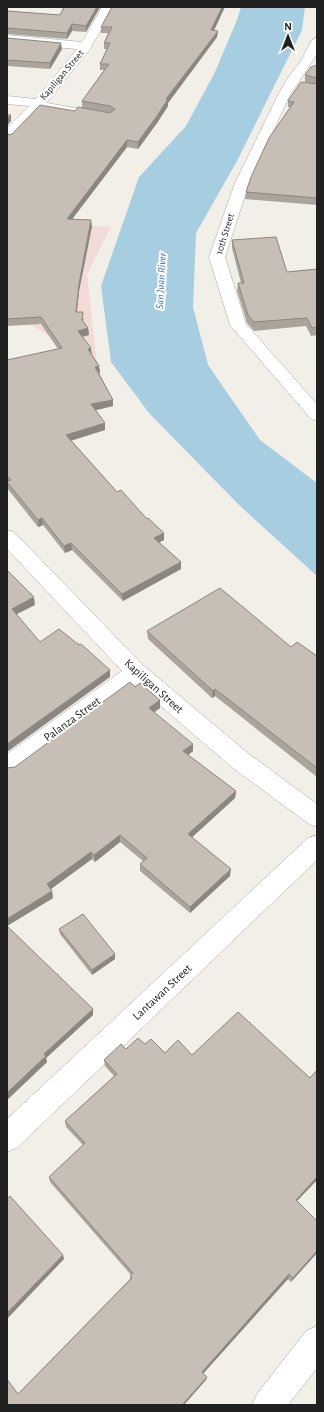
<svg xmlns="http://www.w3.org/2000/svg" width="324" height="1412" font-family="'Alegreya Sans',sans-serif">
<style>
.commercial{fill:#f2dbd7}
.water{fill:#a7cde0}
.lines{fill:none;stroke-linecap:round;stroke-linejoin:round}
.lane-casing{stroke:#a8a8a8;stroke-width:1}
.street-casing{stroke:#a8a8a8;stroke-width:1}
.lane{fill:#fff;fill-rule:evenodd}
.street{fill:#fff;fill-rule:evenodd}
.wall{fill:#aba49d}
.shaded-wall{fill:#8b867f}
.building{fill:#c7bfb6;stroke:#8b867f}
.labels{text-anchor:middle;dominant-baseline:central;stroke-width:4;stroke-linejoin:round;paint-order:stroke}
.far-street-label{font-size:10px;fill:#212121;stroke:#fff}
.far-water-label{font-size:11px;font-style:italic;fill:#4973b4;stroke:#fff}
.street-label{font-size:12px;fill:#212121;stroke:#fff}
</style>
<rect width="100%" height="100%" fill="#f1efe7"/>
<path class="commercial" d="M22,223L111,227L88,273L68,270L87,274L97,365L25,321Z"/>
<path class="water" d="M241,7H305L302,30L237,161L196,233L193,307L208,365L260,440L317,483V576L239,505L149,413L111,362L101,286L139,177L186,126L215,72L237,20Z"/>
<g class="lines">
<g class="lane-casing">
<path id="lane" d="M36,101L92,111L96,113L92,115L39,105H36Z"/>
</g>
<g class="street-casing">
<path id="street" d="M102,7H114L90,49L44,106L12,139L7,140V128L29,106L7,104V96L36,99L77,49L7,43V35L82,42Z
M317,37V54L290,95L249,183L225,257L246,324L317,404V421L311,419L230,325L209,257L235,183L278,95L287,79L301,61L311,41Z
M7,530L14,532L144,666L249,754L317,804V827L309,824L233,768L135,684L15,773L7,775V754L122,671L7,549Z
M317,835V860L17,1148L7,1152V1119L308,838Z
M317,1326V1368L288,1405H252L257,1394L306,1331Z"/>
</g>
<use href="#lane" class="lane"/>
<use href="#street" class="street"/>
</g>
<path class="wall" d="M64,7H100L86,32L72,31L67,39L7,34V11L60,15Z
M101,27L218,31L217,37L168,103V106L157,123L138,149L127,147L72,219L92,226L79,291L77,312L84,319L83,321L88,328L89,335L82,337L92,355L99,366L100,373H99L113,400V406L96,410L105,430L71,440L117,492L164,540L159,542L181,562V569L123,601L72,550L65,553L43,525L38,527L7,488V360L58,349L41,324L7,326V135L12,134L75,111L111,113L82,108V101L104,70H100V64L107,49H104V43L108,33H101Z
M7,38L62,49L50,69L7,66Z
M317,65V205L245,199L246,192L290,107H288V101L310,83L305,82V75Z
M232,240L287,272L317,269V335L311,336L306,326L254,331L247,323L237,291L238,283H241L232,248Z
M147,631L291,647L317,656V777L215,696L212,698L148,639Z
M135,687L160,700V708L154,712L193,751L188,755L236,791L235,798L192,837L230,876L190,913L140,871V864L143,861L120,842L95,862L92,859L51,889L52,891L53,898L7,926L93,1015L46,1058L47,1062L7,1100V769L15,767Z
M59,929L115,954V959L92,975L60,934Z
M145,1044L165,1053L192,1055L310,1078L317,1070V1180L297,1201L317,1221V1253L291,1282L288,1279L203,1373L206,1380L18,1394L130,1279V1276L131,1275L50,1182L49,1177L83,1145L66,1127L65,1121L114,1076L105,1066L104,1060L126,1049Z"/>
<path class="shaded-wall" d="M97,7H100L86,32V26Z
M222,7H225L211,37V30Z
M72,24V31L67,39V33Z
M218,31L217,37L168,103V106L157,123L138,149V142L166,99Z
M61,43L62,49L50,69V63Z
M11,115V121L7,126V119Z
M127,140V147L67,226V219Z
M91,220L92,226L79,291L76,319V312L79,284Z
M88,328L89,335L78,338V331Z
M91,348L92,355L88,349Z
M99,366L100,373L96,374L95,367Z
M113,400V406L92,411L91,404Z
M105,423V430L67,442L66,435Z
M42,518L43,525L38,527V520Z
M164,533V540L154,545V538Z
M71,543L72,550L65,553L64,546Z
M181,562V569L123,601L122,594Z
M34,597L35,605L13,616L12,609Z
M110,670V677L7,752V744Z
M215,689V696L212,698L213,691Z
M160,700V708L149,716V708Z
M193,744V751L183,759V751Z
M236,791L235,798L188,841V834Z
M120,835V842L95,862L94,855Z
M91,852L92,859L48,891L47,884Z
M231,869L230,876L190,913V907Z
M52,891L53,898L7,926V919Z
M115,954V959L92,975V970Z
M93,1009V1015L46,1058L47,1062L7,1100V1093L44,1054Z
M317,1177V1180L294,1204L296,1200Z
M317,1251V1253L291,1282L293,1278Z
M63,1255L64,1259L7,1319V1313Z
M289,1274L288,1279L202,1375V1372Z
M207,1377L206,1380L184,1405H182Z"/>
<path class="building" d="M64,7H97L86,26L72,24L67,33L7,28V11L60,15Z
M112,7H222L211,30L218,31L166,99H168L157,116L138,142L127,140L67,219L91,220L79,284L76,312H83L82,320L88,328L78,331L91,348L88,349L99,366L95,367L113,400L91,404L105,423L66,435L117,492L121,490L147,519L148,518L164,533L154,538L181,562L122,594L71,543L64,546L42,518L38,520L7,482V481L11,480L7,476V360L62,348L41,317L7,319V135L12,134L40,105L75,111L78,107L110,113L115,109L110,106L82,101L109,64H100L110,43H104L112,27H101Z
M7,38L61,43L50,63L7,60Z
M317,65V78L305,75L311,67Z
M301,82L317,84V198L246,192L251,177L269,138L294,102L288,101Z
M7,115H11L7,119Z
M276,237L287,272L317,269V327L312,328L307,318L254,322L248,315L238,283H244L232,240Z
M7,570L34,597L12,609L40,642L59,629L79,645L81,644L110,670L7,744Z
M220,588L291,647L297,642L317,656V768L215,689L213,691L147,631Z
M130,682L135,687L140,683L160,700L149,708L193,744L183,751L236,791L188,834L231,869L190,907L140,864L147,858L120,835L94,855L91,852L47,884L52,891L7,919V768L15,767Z
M83,914L115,954L92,970L59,929Z
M7,926L93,1009L44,1054L46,1056L7,1093Z
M238,1012L310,1078L317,1070V1177L296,1200L317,1221V1251L293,1278L289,1274L202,1372L207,1377L182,1405H7V1379L18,1394L132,1278L130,1276L133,1273L49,1177L85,1143L65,1121L117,1074L104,1060L121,1044L126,1049L138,1038L145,1044L151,1039L165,1053L178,1040L192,1055Z
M10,1196L63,1255L7,1313V1199Z"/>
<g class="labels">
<g class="far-street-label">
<text transform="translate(62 75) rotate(-50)">Kapiligan Street</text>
<text transform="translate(225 234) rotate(-73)">10th Street</text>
</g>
<g class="far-water-label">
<text transform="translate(161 281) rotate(-87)">San Juan River</text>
</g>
<g class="street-label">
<text transform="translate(154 686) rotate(42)">Kapiligan Street</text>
<text transform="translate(72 719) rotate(-36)">Palanza Street</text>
<text transform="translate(162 992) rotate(-43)">Lantawan Street</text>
</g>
</g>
<rect width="324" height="1412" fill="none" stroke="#212121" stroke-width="16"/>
<g transform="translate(288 36)" stroke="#ffffff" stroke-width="3" paint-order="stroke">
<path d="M0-3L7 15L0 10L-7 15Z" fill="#212121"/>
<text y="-6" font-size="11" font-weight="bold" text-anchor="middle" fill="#212121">N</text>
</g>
</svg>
